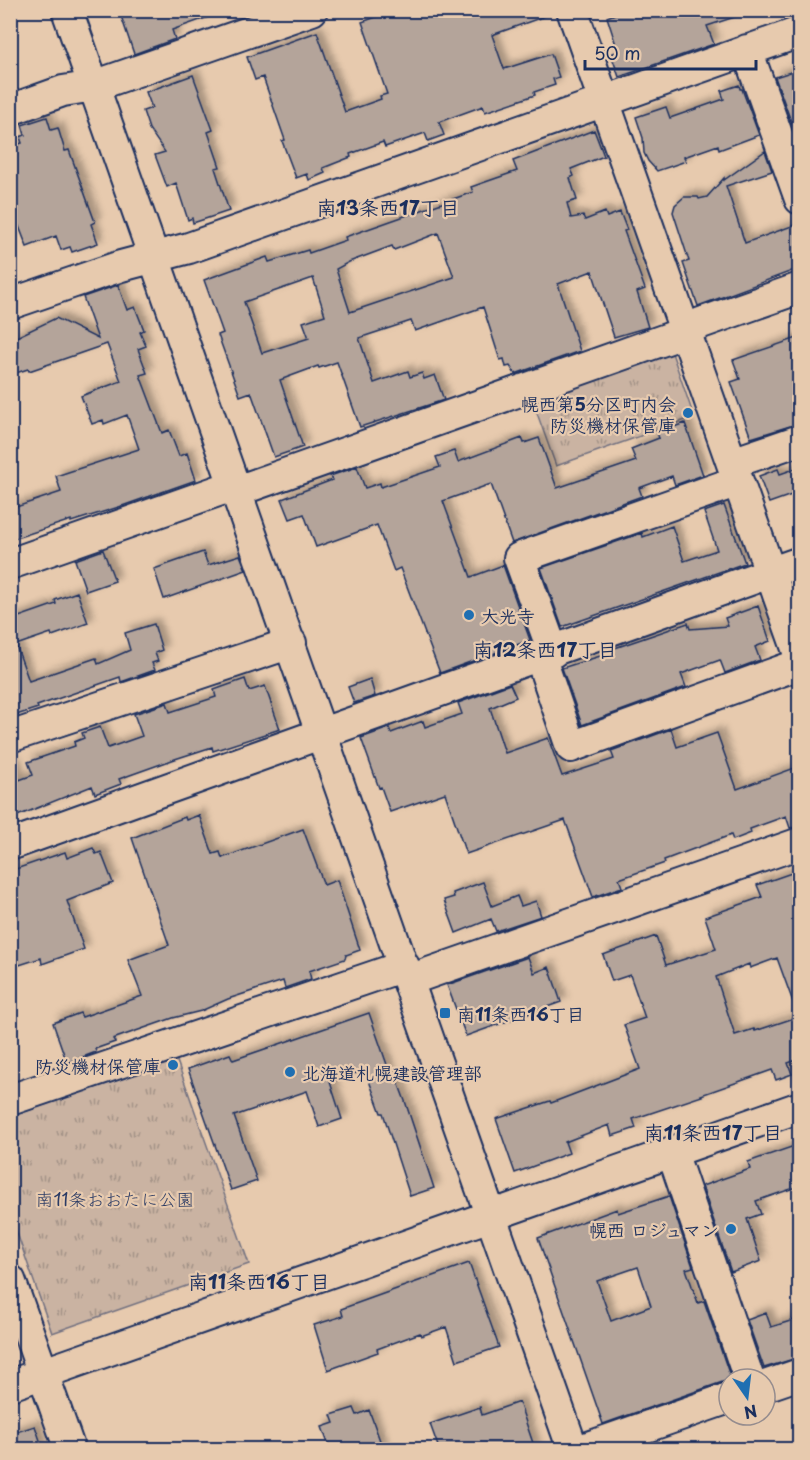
<svg xmlns="http://www.w3.org/2000/svg" width="810" height="1460" font-family="'Playpen Sans','Klee One',sans-serif">
<style>
.grass{fill:url(#grass-tufts);stroke:#727180;stroke-width:1.5}
.building{fill:#b4a49a;stroke:#1b2f5e;stroke-width:1.5;fill-rule:evenodd;filter:url(#shadow)}
.lines{fill:none;stroke-linecap:round;stroke-linejoin:round}
.minor-casing{stroke:#1b2f5e;stroke-width:34}
.minor{stroke:#e7caae;stroke-width:30}
.poi-dot{fill:#1f6fb2;stroke:#e7caae;stroke-width:2}
.labels{text-anchor:middle;dominant-baseline:central;stroke-width:4.5;stroke-linejoin:round;paint-order:stroke}
.poi-label{font-size:18px;font-weight:bold;fill:#1b2f5e;stroke:#e7caae;text-anchor:end}
.park-label{font-size:18px;fill:#2c3c65;stroke:#e7caae}
.neighbourhood-label{font-size:20px;font-weight:bold;fill:#1b2f5e;stroke:#e7caae}
</style>
<defs>
<pattern id="grass-tufts" width="24" height="20" patternUnits="userSpaceOnUse" patternTransform="scale(1.5)"><rect width="24" height="20" fill="#cab3a2"/><path d="M3 7l-1-3M5 7V3M7 7l1-3M15 17l-1-3M17 17v-4M19 17l1-3" fill="none" stroke="#a39287"/></pattern>
<filter id="shadow"><feDropShadow dx="5.5" dy="-5.5" stdDeviation="3" flood-color="#0004"/></filter>
</defs>
<rect width="100%" height="100%" fill="#e7caae"/>
<filter id="ink" filterUnits="userSpaceOnUse"><feTurbulence type="fractalNoise" baseFrequency=".0167" numOctaves="2"/><feDisplacementMap in="SourceGraphic" scale="12" xChannelSelector="R" yChannelSelector="G"/><feConvolveMatrix kernelMatrix="1 2 1 2 8 2 1 2 1" color-interpolation-filters="sRGB"/></filter>
<g filter="url(#ink)">
<path class="grass" d="M672,353L694,417L556,466L533,402Z
M176,1058L249,1264L52,1333L11,1216L10,1117Z"/>
<path class="building" d="M119,10H220V13L172,30L175,39L134,54Z
M396,10H554V13L492,35L504,69L551,54L559,77L553,79L555,85L534,92L535,95L485,112L483,106L439,122L444,135L428,141L425,133L385,147L383,142L350,154L351,157L323,168L325,173L309,180L307,174L296,178L282,141L285,140L263,77L255,80L247,57L317,32L345,112L381,99L380,96L387,94L362,22Z
M626,10H743L744,14L707,26L714,44L619,77L611,54L618,51L607,17Z
M800,69V121L792,124L775,77Z
M193,75L213,130L208,132L220,167L215,168L229,211L193,223L192,218L188,220L176,183L167,187L155,155L165,152L149,129L143,111L152,108L146,92Z
M739,85L740,89H742L759,135L719,150L718,145L684,157L686,161L657,171L648,161L644,153L643,138L636,117L666,107L670,118L724,99L721,91Z
M47,117L51,130L58,128L65,151L69,150L95,222L91,224L98,243L72,252L70,247L61,250L56,236L27,247L10,203V147L22,143L20,137L25,135L22,125Z
M594,130L604,156L571,169L574,176L570,178L577,200L567,203L571,218L583,216L585,220L605,212L607,217L620,212L627,230L624,231L645,289L637,292L648,327L614,337L592,271L558,284L580,351L515,374L510,366L506,367L504,359L500,360L483,307L415,331L411,321L359,338L374,383L408,371L410,377L422,373L424,379L435,375L444,400L360,427L337,362L319,368L318,366L280,380L303,447L274,457L251,392L240,396L218,335L223,333L204,280L267,257L269,262L308,250L309,253L346,240L345,237L473,192L471,187L517,171L513,161ZM438,233L454,277L350,312L336,269L349,262L392,246L394,250ZM313,278L325,315L303,322L309,338L262,353L244,302Z
M765,151L772,171L726,186L745,243L800,223V268L698,306L683,263L689,261L673,212L675,205L684,197H698L699,199L707,197L724,178V180Z
M118,285L127,310L135,307L144,330L140,332L146,346L138,349L147,373L140,375L162,433L169,430L179,456L187,453L196,480L122,506L71,522V520L10,540V509L61,492L56,476L139,449L127,415L104,424L103,420L92,424L81,396L121,381L107,344L29,371L28,369L10,375V340L56,318L98,339L83,297Z
M800,337V423L751,438L731,382L740,379L733,360Z
M685,423L703,475L675,485L672,476L639,488L642,496L512,543L491,484L443,501L471,577L503,565L530,640L440,673L400,568L394,571L377,525L316,547L304,514L290,519L282,499L332,480L330,476L357,467L365,488L380,483L381,487L440,467L436,457L454,451L458,462L522,438L524,443L539,438L557,488L636,461L631,449L659,438L657,433Z
M800,467V492L769,503L759,476L778,469L780,474Z
M724,505L745,563L562,627L541,568L642,533L643,537L672,526L684,561L717,550L704,512Z
M103,550L115,581L86,591L75,560Z
M203,552L208,565L240,555L246,570L164,599L154,569Z
M77,592L88,623L52,636L51,633L16,645L29,681L96,658L98,664L130,650L125,633L154,624L162,650L155,653L158,661L152,663L155,670L121,682L120,677L37,706L38,708L10,717V620L56,604L55,600Z
M758,606L770,641L755,647L760,660L725,673L720,660L681,674L686,687L582,725L562,668L610,653L609,650L688,623L690,629L728,626L725,618Z
M245,679L249,691L265,686L280,729L213,751L212,747L175,759L119,779L121,784L95,794L92,786L10,819V764L14,763L19,780L33,775L28,762L75,746L74,742L84,738L82,733L100,727L108,748L142,736L134,714L167,703L170,712L216,697L214,690Z
M370,679L375,696L354,703L348,687Z
M510,684L516,697L490,708L505,753L548,738L562,776L614,759L611,751L671,729L677,747L717,733L737,789L800,766V826L790,828L786,816L750,829L751,833L733,840L731,835L664,860L665,863L619,879L622,887L593,897L565,820L466,854L445,793L390,812L381,787L379,788L361,738L389,728L391,733L423,721L425,727L462,714L458,703Z
M199,815L213,854L220,852L222,858L303,829L324,885L337,880L360,950L346,955L345,959L309,971L311,979L285,988L283,981L228,999L201,1011L173,1018L113,1039L115,1042L95,1049L96,1052L67,1063L53,1023L80,1013L82,1017L142,996L128,960L169,945L132,838L185,817L186,820Z
M93,848L96,854L101,852L113,883L67,901L84,949L42,964L41,958L10,968V871L65,852L67,858Z
M800,870V1013H797L777,958L750,968L749,964L716,977L735,1035L754,1029L755,1031L800,1016V1059L788,1063L792,1074L776,1080L772,1070L741,1081L701,1095L702,1096L633,1119L636,1128L612,1136L609,1125L565,1142L569,1153L515,1173L496,1119L550,1101L551,1103L640,1069L624,1025L645,1018L630,975L612,981L603,955L656,936L666,965L716,949L705,917L762,897L757,885Z
M483,882L492,906L517,896L521,906L536,901L541,916L496,931L491,919L456,933L444,900L454,897L453,893Z
M528,957L534,973L549,967L561,1002L466,1036L447,985Z
M369,1013L392,1079L396,1077L405,1101L434,1188L410,1196L383,1113H381L365,1070L330,1082L342,1119L319,1127L307,1091L234,1116L257,1181L231,1190L188,1069L230,1054L233,1060Z
M800,1144V1186L756,1201L761,1214L747,1219L761,1261L731,1272L702,1186L750,1169L748,1162Z
M669,1196L693,1267L686,1269L698,1303L704,1301L731,1379L603,1424L538,1238L617,1209L618,1213ZM638,1267L651,1306L611,1321L597,1281Z
M469,1263L499,1347L457,1361L446,1327L421,1336L420,1333L377,1349L378,1352L328,1370L314,1325L343,1316L341,1309Z
M766,1313L771,1327L800,1318V1357L764,1368L747,1320Z
M519,1402L535,1449H439L430,1424L480,1407L482,1415Z
M354,1408L357,1415L369,1410L383,1449H343L341,1445L330,1449L322,1427L334,1423L331,1415Z
M35,1426L43,1449H10V1434Z"/>
<g class="lines">
<g class="minor-casing">
<path id="minor" d="M67,10L573,1450
M572,10L800,657
M747,50L800,199
M10,110L63,91L94,86L312,10
M10,304L121,266L189,248L800,32
M732,463L800,440
M237,491L672,337L701,323L800,288
M10,564L235,485
M553,652L519,558L738,481
M540,656L571,747L800,664
M10,737L291,643
M10,845L800,562
M409,980L800,843
M10,1100L404,966
M672,1152L749,1379
M10,1280L70,1450
M10,1385L800,1107
M765,1386L800,1374
M580,1450L729,1398"/>
</g>
<use href="#minor" class="minor"/>
</g>
</g>
<g class="poi-dot">
<circle cx="688" cy="413" r="6"/>
<circle cx="469" cy="615" r="6"/>
<rect x="439" y="1007" width="12" height="12" rx="3"/>
<circle cx="173" cy="1065" r="6"/>
<circle cx="290" cy="1072" r="6"/>
<circle cx="731" cy="1229" r="6"/>
</g>
<g class="labels">
<g class="poi-label">
<text x="676" y="403">幌西第5分区町内会<tspan x="676" dy="21">防災機材保管庫</tspan></text>
<text x="481" y="615" text-anchor="start">大光寺</text>
<text x="457" y="1013" text-anchor="start">南11条西16丁目</text>
<text x="161" y="1065">防災機材保管庫</text>
<text x="302" y="1072" text-anchor="start">北海道札幌建設管理部</text>
<text x="719" y="1229">幌西 ロジュマン</text>
</g>
<g class="park-label">
<text x="115" y="1198">南11条おおたに公園</text>
</g>
<g class="neighbourhood-label">
<text x="388" y="207">南13条西17丁目</text>
<text x="545" y="649">南12条西17丁目</text>
<text x="713" y="1132">南11条西17丁目</text>
<text x="259" y="1281">南11条西16丁目</text>
</g>
</g>
<rect width="810" height="1460" fill="none" stroke="#e7caae" stroke-width="36"/>
<rect x="18" y="18" width="774" height="1424" fill="none" stroke="#1b2f5e" stroke-width="2" filter="url(#ink)"/>
<g transform="translate(747 1397) rotate(166)"><circle r="28" fill="#e7caae" stroke="#958c8e" stroke-width="1.5"/>
<path d="M0-4.5L10 22L0 15L-10 22Z" fill="#1f6fb2"/>
<text y="-9" font-size="16" font-weight="bold" text-anchor="middle" fill="#1b2f5e">N</text>
</g>
<path d="M585 60v9h171v-9" fill="none" stroke="#1b2f5e" stroke-width="3"/>
<text x="594" y="60" font-size="18" fill="#1b2f5e" stroke="#e7caae" stroke-width="4.5" paint-order="stroke">50 m</text>
</svg>
